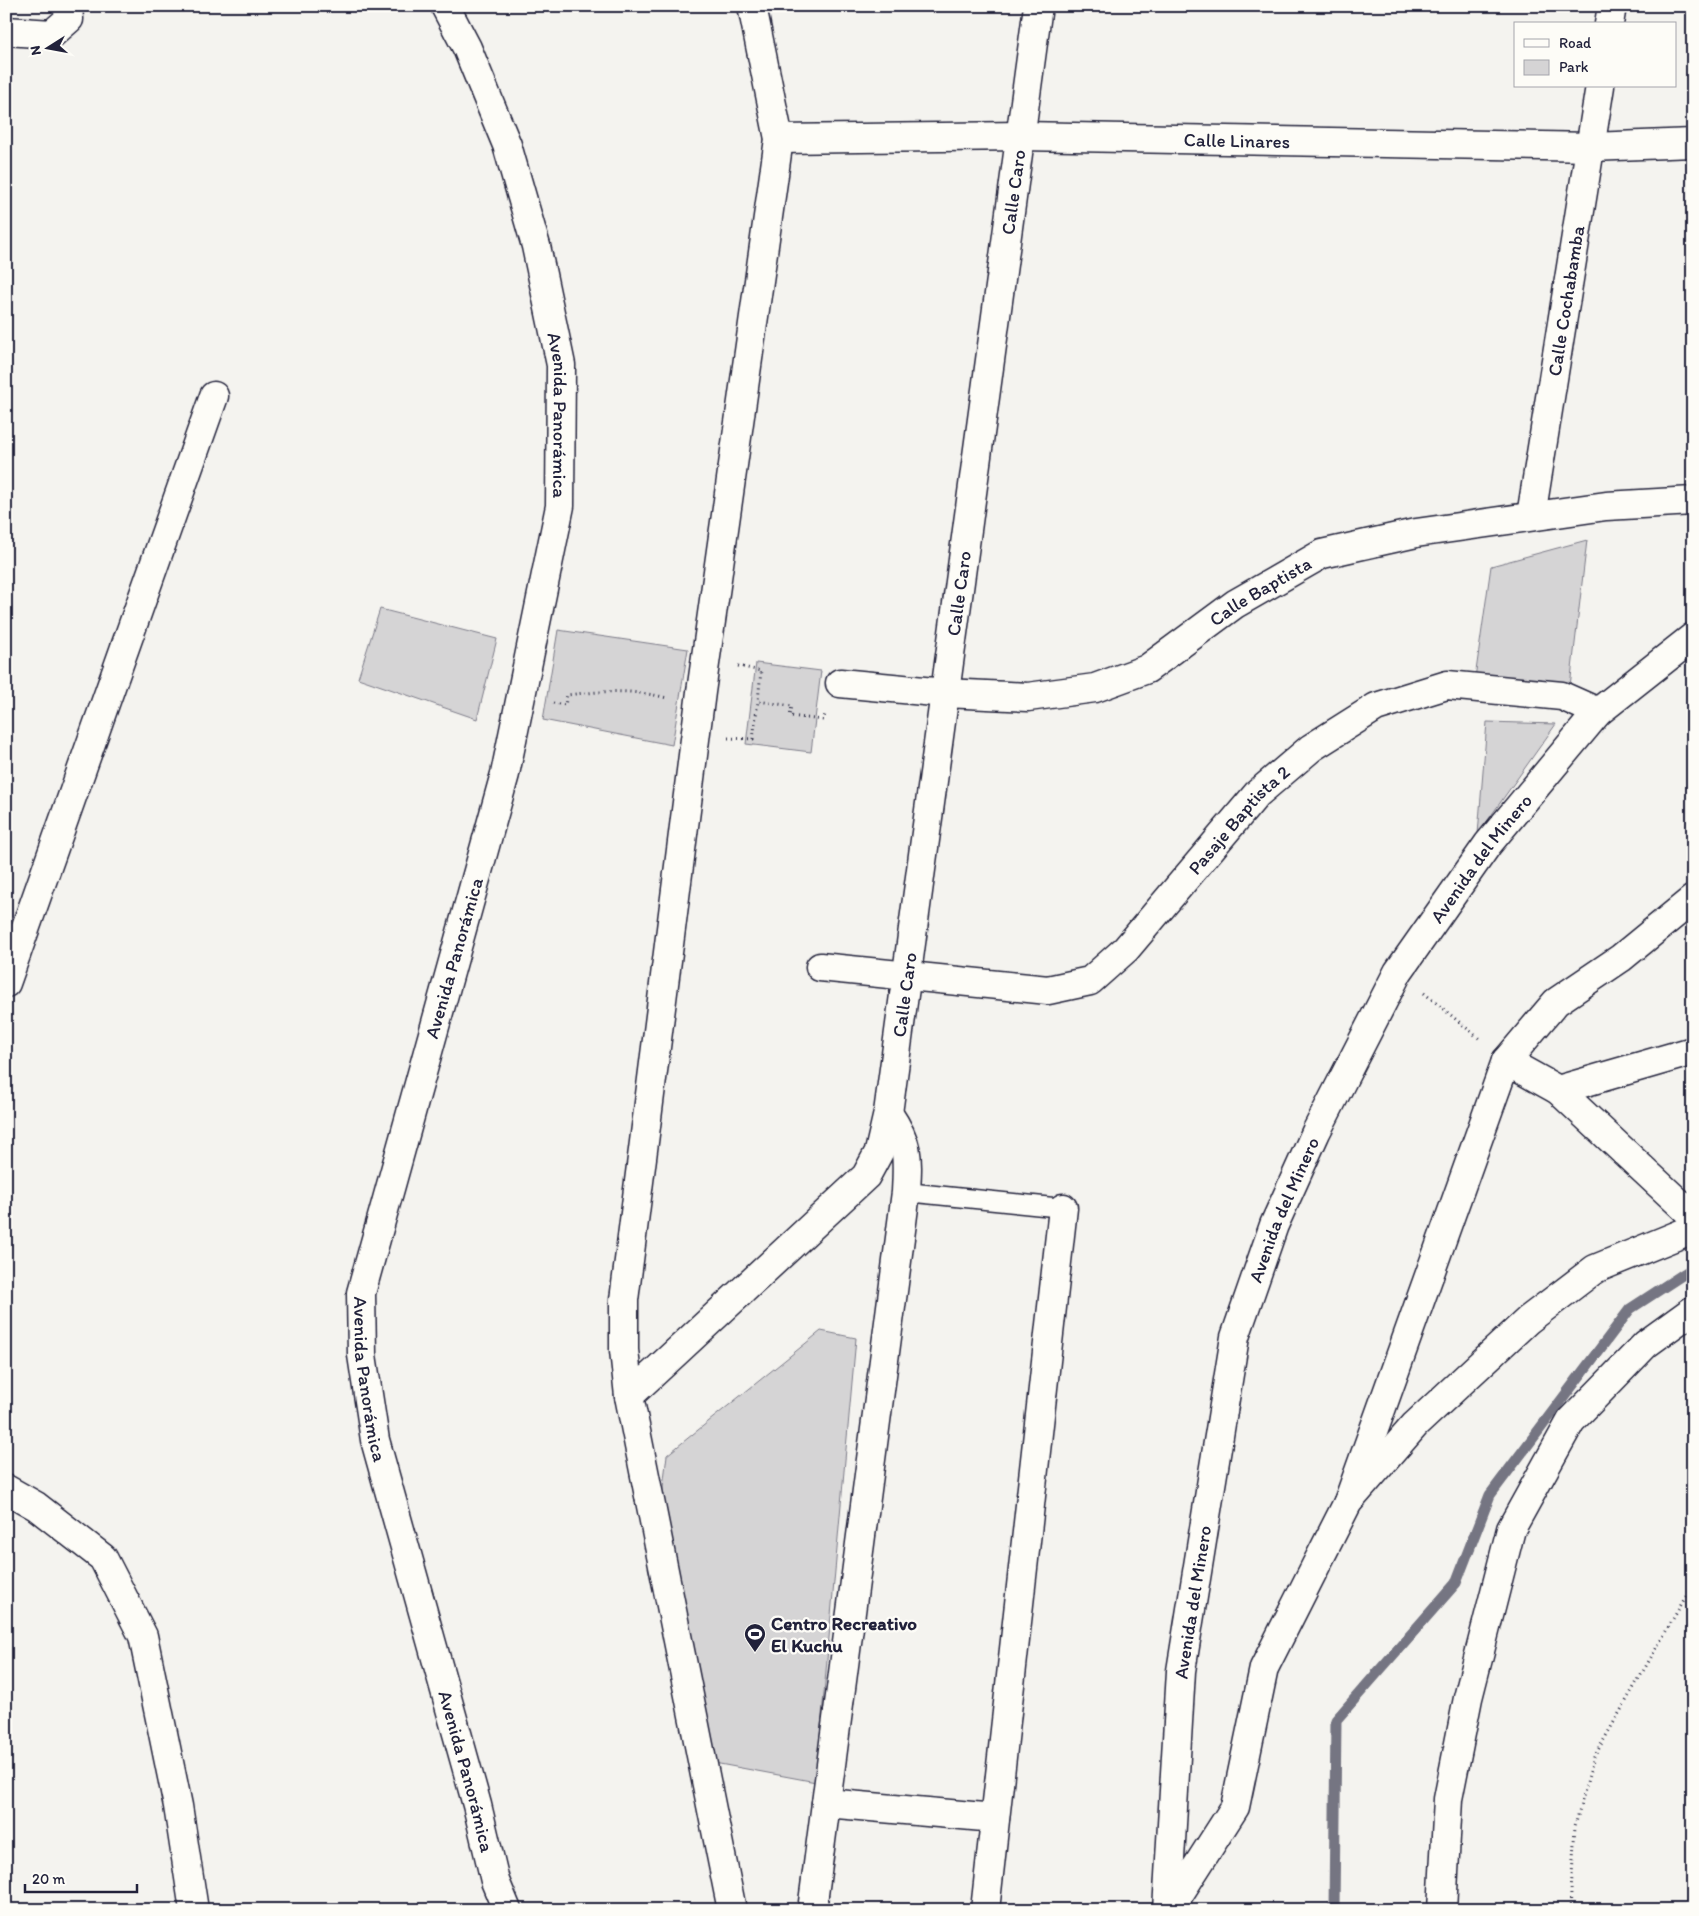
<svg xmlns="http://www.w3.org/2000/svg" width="1699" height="1916" font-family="Itim,sans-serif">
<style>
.green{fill:#d5d4d5;stroke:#7c7b88}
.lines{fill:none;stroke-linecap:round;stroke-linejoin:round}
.stream{stroke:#757582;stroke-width:11}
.service-casing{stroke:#22223b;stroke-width:21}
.minor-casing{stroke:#22223b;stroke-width:31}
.tertiary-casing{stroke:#22223b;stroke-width:31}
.primary-casing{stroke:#22223b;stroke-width:31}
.path{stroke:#22223b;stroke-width:3;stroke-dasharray:1 4;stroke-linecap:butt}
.service{stroke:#fdfcf7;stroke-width:18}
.minor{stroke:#fdfcf7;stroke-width:28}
.tertiary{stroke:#fdfcf7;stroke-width:28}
.primary{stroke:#fdfcf7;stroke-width:28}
.labels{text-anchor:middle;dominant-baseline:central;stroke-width:4.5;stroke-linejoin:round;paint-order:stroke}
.street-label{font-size:19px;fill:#22223b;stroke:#fdfcf7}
.poi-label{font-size:19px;font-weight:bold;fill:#22223b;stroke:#fdfcf7;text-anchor:start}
</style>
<rect width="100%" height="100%" fill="#f4f3ef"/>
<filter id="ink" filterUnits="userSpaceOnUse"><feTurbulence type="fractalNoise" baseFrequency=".02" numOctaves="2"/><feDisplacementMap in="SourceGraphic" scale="10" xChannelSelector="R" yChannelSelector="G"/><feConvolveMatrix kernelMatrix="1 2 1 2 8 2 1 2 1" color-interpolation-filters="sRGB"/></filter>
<g filter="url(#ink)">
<path class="green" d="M1587,540L1569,695L1473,692L1491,566Z
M380,609L497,639L477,719L358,678Z
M558,630L688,649L672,745L543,720Z
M756,663L821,671L811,752L746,744Z
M1487,722L1556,724L1478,834Z
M821,1331L856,1338L816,1782L709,1762L656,1544L667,1455Z"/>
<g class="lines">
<path class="stream" d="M1334,1910L1336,1720L1456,1583L1490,1495L1630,1309L1693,1268"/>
<g class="service-casing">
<path id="service" d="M906,1192L1063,1208"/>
</g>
<g class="minor-casing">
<g id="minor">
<path d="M1609,24L1612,6"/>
<path d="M6,31L52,34L69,19L68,6"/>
<path id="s1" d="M779,139L1022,136L1591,147L1693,143"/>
<path id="s2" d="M1531,516L1600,86"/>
<path id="s3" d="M840,683L945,693L1028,697L1095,688L1147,669L1235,604L1322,554L1416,533L1606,506L1693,501"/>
<path id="s4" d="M820,967L1048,990L1090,981L1126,949L1257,794L1311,748L1376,707L1447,685L1562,696L1598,712"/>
<path d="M6,983L214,396"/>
<path d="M1506,1061L1558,1090L1693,1216"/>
<path d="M1558,1090L1693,1051"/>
<path id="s5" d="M629,1396L866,1176L879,1152L888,1113L1038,6"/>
<path d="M1348,1502L1506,1061L1556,1002L1621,958L1693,899"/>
<path d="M826,1803L995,1818"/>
<path d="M732,1910L629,1396L624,1350V1300L701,692L779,139L752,6"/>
<path d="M812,1910L906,1192C908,1155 909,1144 888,1113"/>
<path d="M985,1910L1063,1208"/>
</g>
</g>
<g class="tertiary-casing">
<path id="tertiary" d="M6,1489L36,1506L103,1558L143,1636L178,1806L194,1910
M1169,1910L1235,1807L1264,1668L1348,1502L1415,1425L1528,1320L1595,1269L1693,1229
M1442,1910L1448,1799L1468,1698L1511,1529L1571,1421L1646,1344L1693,1310"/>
</g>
<g class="primary-casing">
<g id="primary">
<path id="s6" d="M445,6L467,48L507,145L536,246L561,365L560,506L505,774L361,1293L362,1355L375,1440L477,1805L495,1881L507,1910"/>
<path id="s7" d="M1167,1910L1181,1671L1235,1337L1274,1225L1316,1132L1398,972L1488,844L1598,712L1693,637"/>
</g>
</g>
<path class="path" d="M738,666L761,671L758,701
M553,703L565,705L567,695C601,691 633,689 667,698
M728,738L753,739L758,701L792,706L790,716L823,720L826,712
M1424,993L1481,1040
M1570,1910L1575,1826L1594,1757L1693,1584"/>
<use href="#service" class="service"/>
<use href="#minor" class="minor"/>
<use href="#tertiary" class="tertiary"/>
<use href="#primary" class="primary"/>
</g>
</g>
<defs>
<g id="stadium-pin" transform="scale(1.125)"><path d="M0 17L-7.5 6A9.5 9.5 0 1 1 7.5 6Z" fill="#22223b" stroke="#fdfcf7"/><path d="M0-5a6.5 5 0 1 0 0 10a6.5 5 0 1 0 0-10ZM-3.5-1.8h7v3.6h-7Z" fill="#fff"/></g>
</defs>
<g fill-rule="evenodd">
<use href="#stadium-pin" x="755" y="1634"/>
</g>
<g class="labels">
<g class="street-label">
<text stroke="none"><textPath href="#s1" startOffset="458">Calle Linares</textPath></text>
<text stroke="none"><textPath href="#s5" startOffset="1320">Calle Caro</textPath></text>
<text stroke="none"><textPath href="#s2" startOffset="218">Calle Cochabamba</textPath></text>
<text stroke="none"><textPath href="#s6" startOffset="429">Avenida Panorámica</textPath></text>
<text stroke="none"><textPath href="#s5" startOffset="915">Calle Caro</textPath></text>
<text stroke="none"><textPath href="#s3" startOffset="449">Calle Baptista</textPath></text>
<text stroke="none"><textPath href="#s4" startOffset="492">Pasaje Baptista 2</textPath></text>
<text stroke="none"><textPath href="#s7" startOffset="1119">Avenida del Minero</textPath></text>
<text transform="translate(454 958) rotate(-74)">Avenida Panorámica</text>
<text stroke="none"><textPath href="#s5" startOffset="510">Calle Caro</textPath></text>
<text stroke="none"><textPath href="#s7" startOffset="714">Avenida del Minero</textPath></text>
<text stroke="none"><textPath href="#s6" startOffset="1419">Avenida Panorámica</textPath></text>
<text stroke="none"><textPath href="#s7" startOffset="309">Avenida del Minero</textPath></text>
<text stroke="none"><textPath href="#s6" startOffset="1824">Avenida Panorámica</textPath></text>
</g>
<g class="poi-label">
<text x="771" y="1623">Centro Recreativo<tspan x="771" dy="22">El Kuchu</tspan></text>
</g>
</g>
<rect width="1699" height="1916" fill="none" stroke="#fdfcf7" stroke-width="25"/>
<rect x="12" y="12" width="1674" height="1891" fill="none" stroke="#22223b" stroke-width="2" filter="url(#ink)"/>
<rect x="1514" y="22" width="162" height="65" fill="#fdfcf7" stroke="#a5a5ac"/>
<rect x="1524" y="39" width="25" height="8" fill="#fdfcf7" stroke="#a5a5ac"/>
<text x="1559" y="48" font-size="15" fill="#22223b">Road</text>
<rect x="1524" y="60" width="25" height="15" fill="#d5d4d5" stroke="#a5a5ac"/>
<text x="1559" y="72" font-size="15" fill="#22223b">Park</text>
<g transform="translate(48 48) rotate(259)" stroke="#fdfcf7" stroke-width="4" paint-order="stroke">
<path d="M0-4L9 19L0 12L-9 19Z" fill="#22223b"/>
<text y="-8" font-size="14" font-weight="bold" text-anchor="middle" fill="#22223b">N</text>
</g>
<path d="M25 1884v8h112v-8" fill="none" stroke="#22223b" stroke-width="2.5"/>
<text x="32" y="1884" font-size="15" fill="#22223b" stroke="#fdfcf7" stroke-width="4" paint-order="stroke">20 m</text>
</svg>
